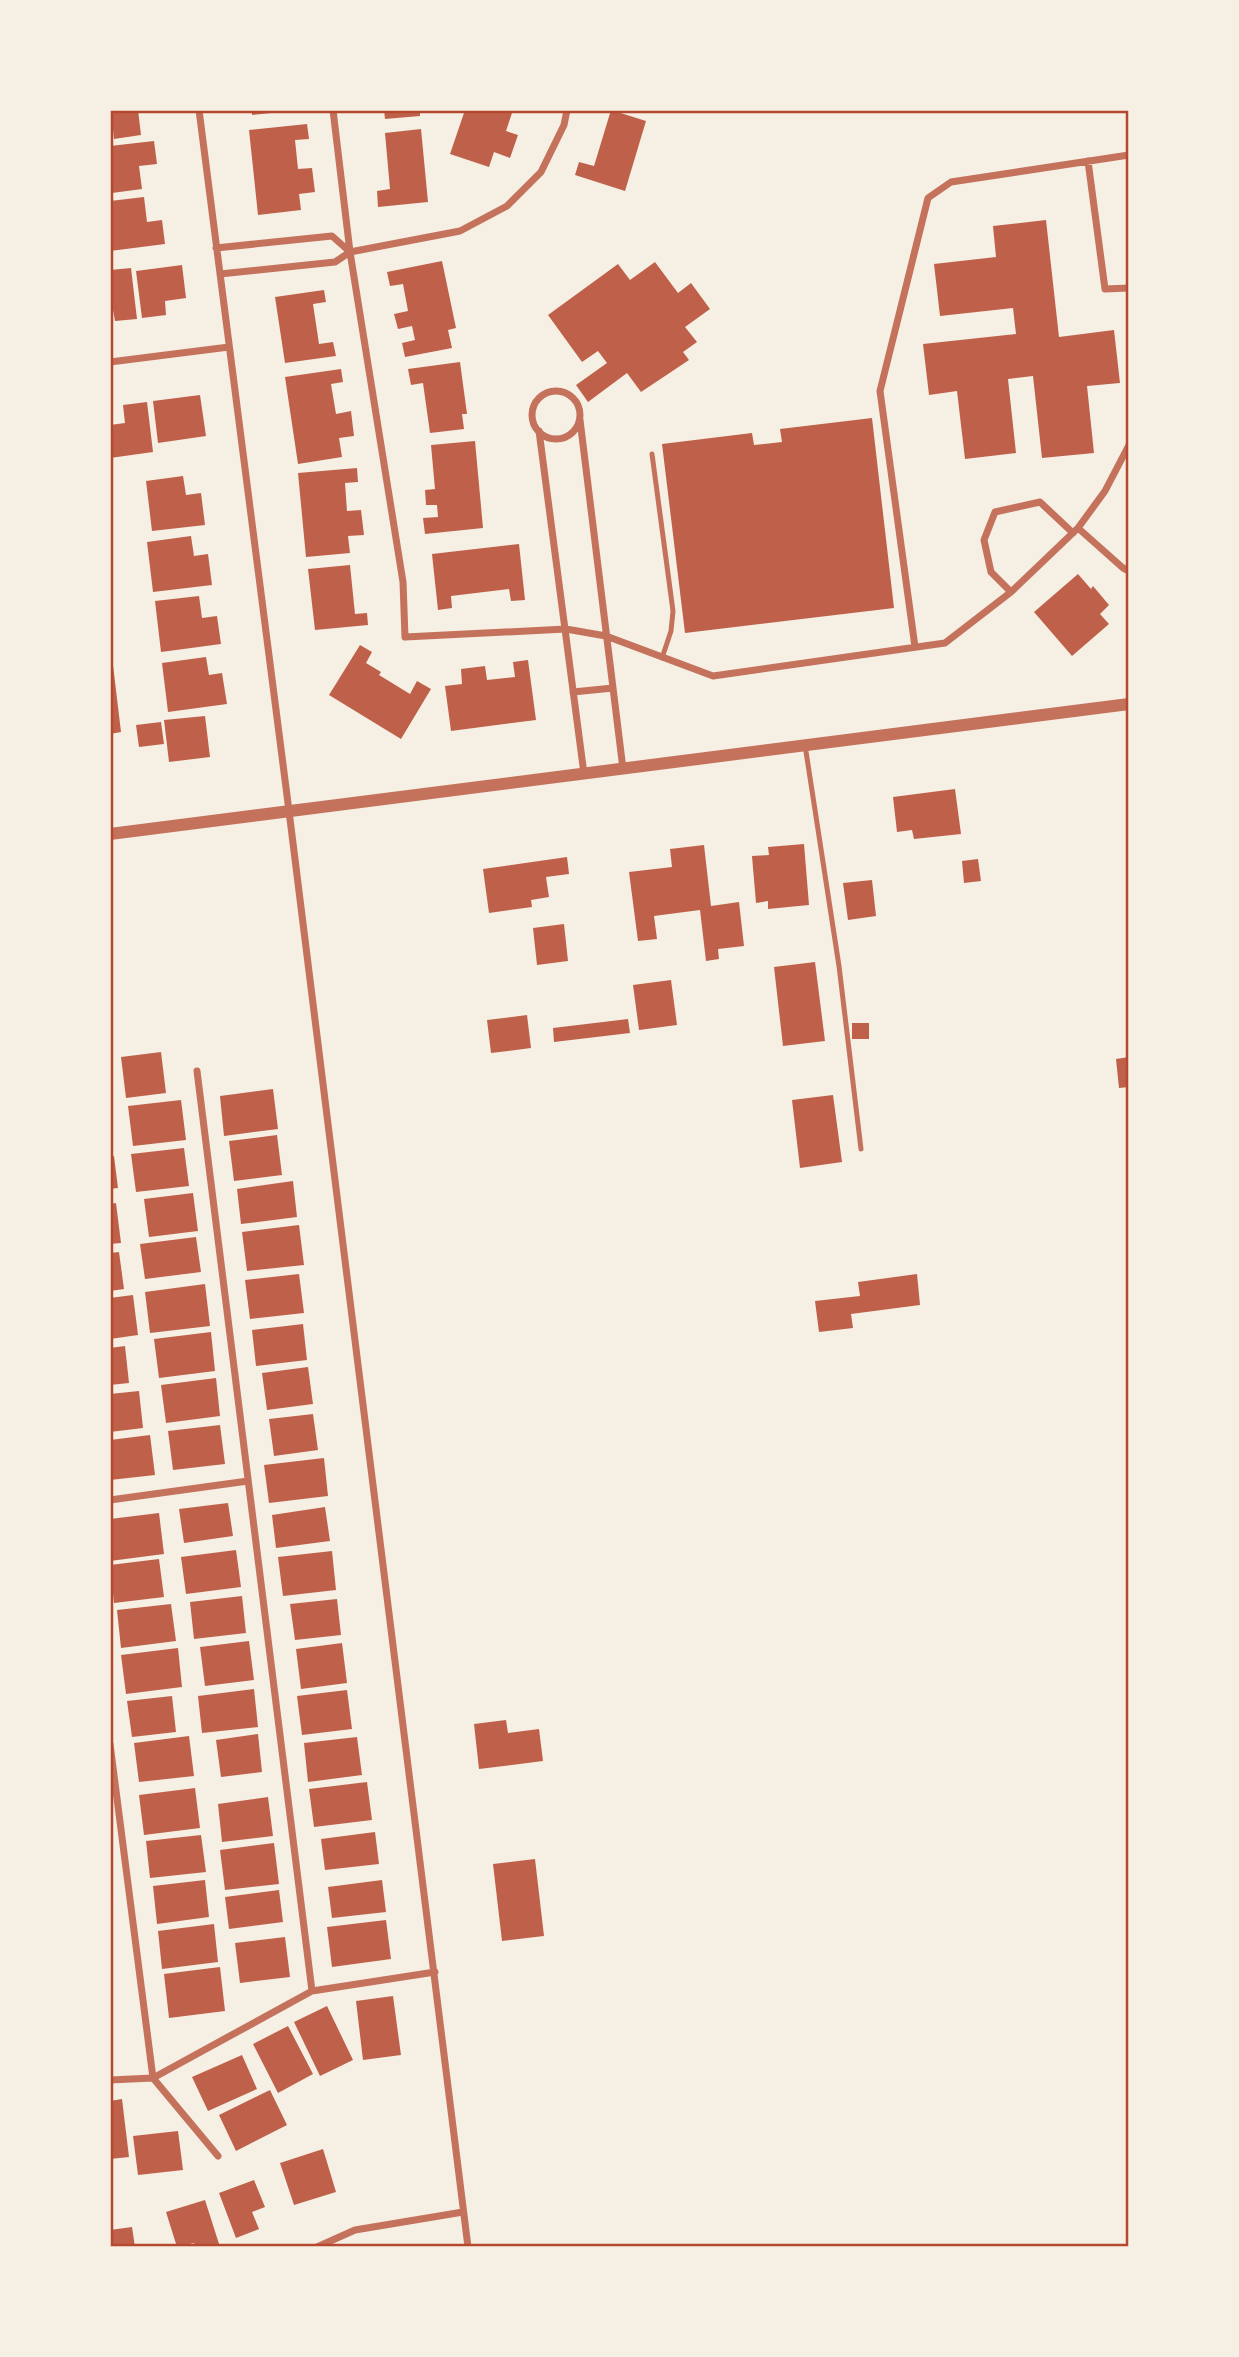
<svg xmlns="http://www.w3.org/2000/svg" width="1239" height="2357" font-family="Montserrat,sans-serif">
<style>
.building{fill:#bf614a}
.lines{fill:none;stroke-linecap:round;stroke-linejoin:round}
.service{stroke:#c5725c;stroke-width:5}
.minor{stroke:#c5725c;stroke-width:7}
.tertiary{stroke:#c5725c;stroke-width:12}
.neatline{fill:none;stroke:#b5482f;stroke-width:2.5}
</style>
<rect width="100%" height="100%" fill="#f6efe4"/>
<path class="building" d="M111,110H138L141,135L114,139Z
M252,110H281V112L252,115Z
M384,110H420V116L385,119Z
M465,110H513L506,131L518,135L510,158L494,152L489,167L450,154Z
M611,110L646,121L625,191L575,175L579,162L594,166Z
M307,124L309,139L295,140L298,169L312,168L315,192L299,194L301,210L258,215L249,130Z
M421,129L428,202L378,207L377,191L390,189L385,133Z
M154,141L157,164L139,166L142,189L112,193L110,146Z
M144,197L147,222L162,220L165,244L110,251V201Z
M1046,220L1059,337L1114,330L1120,383L1087,386L1094,453L1042,458L1033,376L1008,379L1016,453L965,459L957,391L929,395L923,344L1016,334L1013,308L940,316L934,264L996,257L993,226Z
M442,261L456,328L448,330L452,348L405,357L402,343L415,340L412,326L398,329L394,314L408,311L403,284L390,286L387,272Z
M655,262L678,293L691,283L710,309L685,327L697,342L683,352L689,360L641,392L627,373L588,402L576,385L607,363L598,351L582,362L548,315L618,264L630,280Z
M182,265L186,298L165,301L166,315L142,318L136,271Z
M131,268L137,319L115,321L112,304L110,305V270Z
M324,290L326,302L313,304L319,344L333,342L336,356L285,363L275,297Z
M460,362L467,414H462L464,429L430,433L423,383L411,385L408,369Z
M341,369L343,382L331,384L336,414L351,411L354,436L339,438L342,457L298,464L285,377Z
M200,395L206,436L158,443L153,401Z
M147,402L153,452L110,458V425L125,423L123,405Z
M872,418L894,608L685,633L662,444L752,433L754,445L782,442L780,429Z
M475,441L483,528L425,534L423,518L438,517L437,505H426L425,490L435,489L431,445Z
M357,468L358,482L345,483L347,511L361,510L364,535L348,536L350,553L306,557L298,473Z
M183,476L186,495L201,493L205,525L152,531L146,481Z
M191,536L194,556L208,554L212,585L153,592L147,542Z
M519,544L525,600L511,601L509,589L451,596L452,608L438,610L432,554Z
M350,565L355,614L367,613L368,625L315,630L308,569Z
M1078,574L1091,589L1093,586L1109,605L1100,614L1109,624L1072,656L1034,612Z
M199,596L202,618L217,616L221,644L161,652L155,601Z
M360,645L372,652L366,663L381,672L379,675L410,694L417,681L431,689L401,739L329,695Z
M206,657L209,675L222,673L227,704L168,712L162,663Z
M528,660L536,720L451,731L445,686L462,684L461,669L485,666L487,680L515,677L513,662Z
M110,665H113L121,732L110,734Z
M205,716L210,757L169,762L164,720Z
M161,722L164,744L139,747L136,725Z
M955,789L961,834L914,839L912,830L897,832L893,797Z
M804,844L809,905L768,909V901L756,903L752,856L769,855L768,847Z
M704,845L711,906L739,902L744,946L718,949L719,959L706,961L700,910L654,916L657,939L638,941L629,872L672,867L670,849Z
M567,857L569,874L546,877L549,897L531,900L532,907L489,913L483,869Z
M978,859L981,881L964,883L962,861Z
M872,880L876,916L848,920L843,883Z
M564,924L568,961L537,965L533,928Z
M815,962L825,1041L783,1046L774,967Z
M671,980L677,1025L639,1030L633,985Z
M527,1015L531,1048L491,1053L487,1020Z
M628,1019L630,1033L554,1042L553,1028Z
M852,1023H869V1039H852Z
M161,1052L166,1093L126,1098L121,1057Z
M1129,1057V1087L1119,1088L1116,1059Z
M273,1089L278,1129L224,1136L220,1096Z
M833,1095L842,1162L800,1168L792,1100Z
M181,1100L186,1140L133,1146L128,1106Z
M277,1135L282,1175L234,1181L229,1141Z
M184,1148L189,1186L136,1192L131,1154Z
M114,1156L118,1188L110,1189V1157Z
M293,1181L297,1217L241,1224L237,1189Z
M193,1193L198,1231L149,1237L144,1199Z
M116,1203L121,1243L110,1244V1204Z
M299,1225L304,1265L247,1271L242,1232Z
M196,1237L201,1272L145,1279L140,1244Z
M119,1252L124,1289L110,1291V1253Z
M299,1274L304,1313L250,1319L245,1280Z
M917,1274L920,1305L851,1314L853,1328L819,1332L815,1301L860,1296L858,1282Z
M205,1284L210,1326L150,1333L145,1292Z
M133,1295L138,1335L110,1339V1298Z
M303,1324L307,1360L256,1366L252,1330Z
M211,1332L215,1371L159,1378L154,1339Z
M125,1346L129,1383L110,1385V1348Z
M308,1367L313,1404L267,1410L262,1373Z
M216,1378L220,1416L166,1423L161,1385Z
M139,1391L143,1428L110,1432V1394Z
M313,1414L318,1450L274,1456L269,1419Z
M220,1425L225,1464L173,1470L168,1431Z
M150,1435L155,1475L110,1480V1440Z
M324,1458L328,1496L269,1503L264,1465Z
M228,1503L233,1536L184,1543L179,1509Z
M325,1507L330,1541L276,1548L272,1515Z
M159,1513L164,1554L110,1561V1519Z
M236,1550L241,1587L186,1594L181,1557Z
M332,1551L336,1590L283,1596L278,1557Z
M159,1559L164,1597L114,1603L110,1565Z
M242,1596L246,1633L194,1639L190,1602Z
M337,1599L341,1635L295,1640L290,1604Z
M171,1604L176,1641L121,1648L117,1610Z
M249,1641L254,1680L205,1686L200,1647Z
M342,1643L347,1683L301,1689L296,1649Z
M178,1648L182,1687L126,1694L121,1655Z
M254,1689L258,1727L202,1733L198,1696Z
M347,1690L352,1729L302,1735L297,1696Z
M172,1696L176,1732L132,1737L127,1701Z
M506,1720L508,1733L539,1729L543,1761L479,1769L474,1724Z
M258,1734L262,1772L221,1777L216,1740Z
M189,1736L194,1776L139,1782L134,1743Z
M357,1737L362,1775L308,1782L304,1743Z
M367,1782L372,1820L314,1827L309,1789Z
M195,1788L200,1828L144,1835L139,1795Z
M268,1797L273,1836L222,1842L218,1804Z
M375,1832L379,1864L325,1870L321,1839Z
M201,1835L206,1872L150,1878L146,1841Z
M274,1843L279,1884L225,1890L220,1850Z
M535,1859L544,1936L502,1941L493,1864Z
M205,1880L209,1917L157,1924L153,1886Z
M382,1880L386,1912L332,1918L328,1887Z
M279,1890L283,1922L229,1929L225,1897Z
M386,1920L391,1959L332,1967L327,1927Z
M214,1924L218,1962L162,1969L158,1931Z
M285,1937L290,1977L240,1983L235,1943Z
M220,1967L225,2011L169,2018L164,1974Z
M393,1996L401,2055L363,2060L356,2001Z
M327,2006L353,2060L320,2076L294,2022Z
M288,2026L313,2074L278,2093L253,2044Z
M242,2055L257,2089L208,2111L192,2077Z
M270,2090L287,2125L236,2151L219,2115Z
M122,2099L129,2157L110,2159V2101Z
M178,2131L183,2170L138,2175L133,2136Z
M323,2149L336,2192L294,2205L280,2163Z
M254,2180L265,2207L252,2212L259,2229L236,2238L219,2193Z
M205,2200L220,2247H195L194,2243L177,2247L166,2212Z
M132,2227L135,2247H110V2230Z"/>
<g class="lines">
<path class="service" d="M652,454L673,611L671,631L662,658
M805,745L839,966L861,1149"/>
<path class="minor" d="M199,110L289,811L468,2247
M333,110L350,252L403,582L405,637L566,629L606,636L713,676L945,643L1011,592L1078,528L1105,491L1129,445
M1088,161L1105,289L1129,288
M216,248L332,236L350,252
M220,274L335,262L350,252L460,231L507,206L541,172L564,125L567,110
M110,362L229,347
M532 415a24 24 0 1 1 48 0a24 24 0 1 1-48 0Z
M580,420L623,769
M539,431L584,774
M1078,528L1123,568L1129,571
M1011,592L991,572L984,540L995,512L1040,502L1073,533
M915,647L880,391L928,198L951,182L1129,155
M573,692L613,688
M197,1071L312,1991
M110,1500L248,1481
M110,1744L153,2078L218,2156
M110,2080L153,2078L312,1991L435,1972
M317,2247L355,2230L463,2212"/>
<path class="tertiary" d="M110,834L1129,704"/>
</g>
<rect width="1239" height="2357" fill="none" stroke="#f6efe4" stroke-width="224"/>
<rect x="112" y="112" width="1015" height="2133" class="neatline"/>
</svg>
